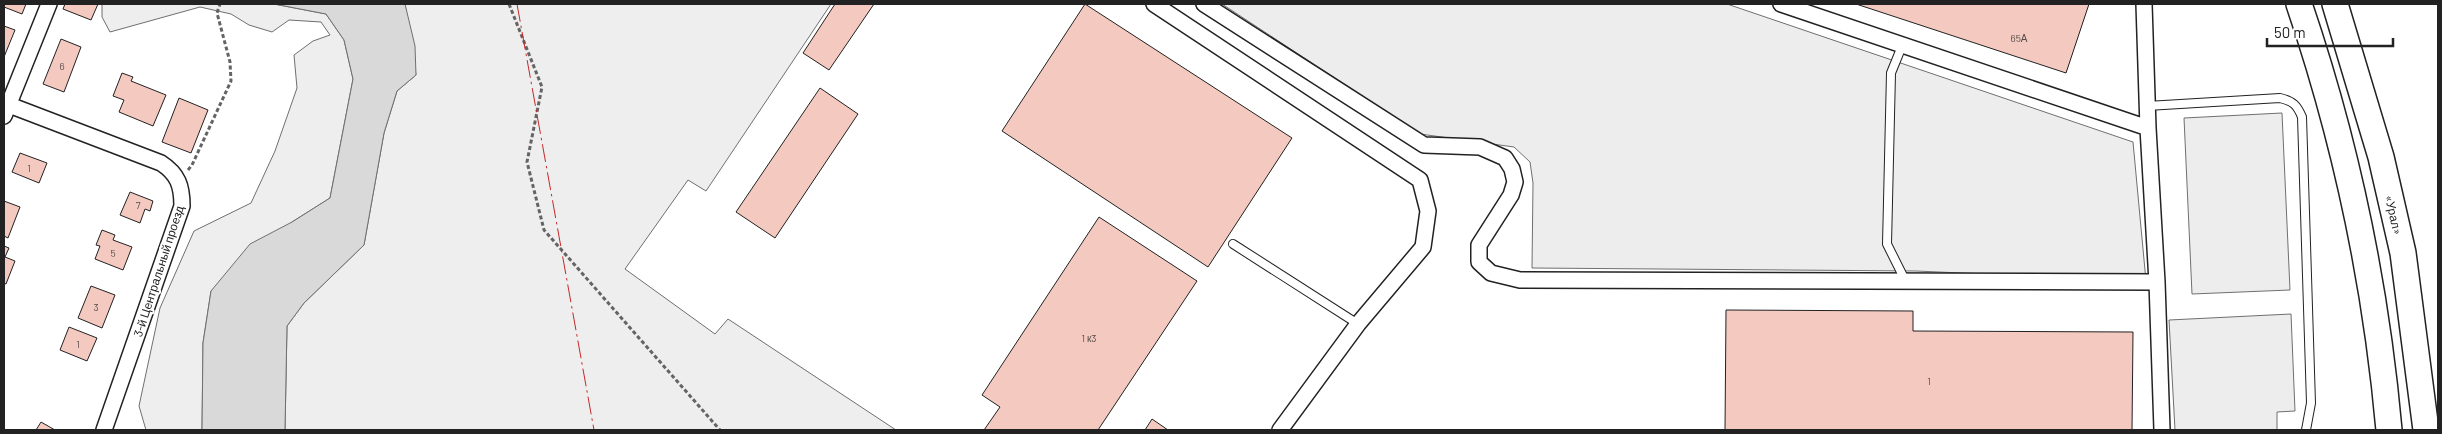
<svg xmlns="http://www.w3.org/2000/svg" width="2442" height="434" font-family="Barlow,sans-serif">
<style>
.green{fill:#eee;stroke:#6f6f6f}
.parking{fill:#ededed;stroke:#6f6f6f}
.water{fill:#d9d9d9;stroke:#6f6f6f}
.building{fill:#f3c9c0;stroke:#222}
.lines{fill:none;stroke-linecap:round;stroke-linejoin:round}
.service-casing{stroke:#222;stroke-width:10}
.minor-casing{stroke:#222;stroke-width:18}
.trunk-casing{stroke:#222;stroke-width:28}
.path{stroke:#646464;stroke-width:3;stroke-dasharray:4 2.5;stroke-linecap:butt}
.service{stroke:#fff;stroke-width:8}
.minor{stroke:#fff;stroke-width:15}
.trunk{stroke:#fff;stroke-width:25}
.power{stroke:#c62828;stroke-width:1;stroke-dasharray:18 4 2.5 4;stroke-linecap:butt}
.labels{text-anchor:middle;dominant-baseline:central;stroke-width:4;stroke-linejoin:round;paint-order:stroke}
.number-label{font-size:10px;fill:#564c4a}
.street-label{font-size:12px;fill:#222;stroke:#fff}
</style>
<rect width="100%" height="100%" fill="#fff"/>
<path class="green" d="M102,4H274L326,14L344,40L353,79L330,198L292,222L211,291L203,343L202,430H146L139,406L160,308L194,231L251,203L275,151L297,88L294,55L313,41L330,35L321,22L289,20L272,32L249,25L231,14L200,7L110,32L102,17Z
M405,4H831L706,191L688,180L625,269L715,334L728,319L896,430H285L287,326L304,303L364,245L384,133L397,91L416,75Z"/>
<path class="parking" d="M1222,4H1727L2133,142L2146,281L1916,271L1532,268L1533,183L1530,162L1514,147L1420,134Z
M2282,113L2290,290L2192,294L2184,118Z
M2291,314L2295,411L2277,412V430H2175L2169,320Z"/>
<path class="water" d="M274,4H405L415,46L416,75L397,91L384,133L364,245L304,303L287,326L285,430H202L203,343L211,291L250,244L292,222L330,198L353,79L344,40L326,14Z"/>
<path class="building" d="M4,4H26L22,14L4,7Z
M65,4H98L91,20L63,9Z
M835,4H874L829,70L803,53Z
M1085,4L1292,138L1208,267L1002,131Z
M1856,4H2089L2066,73Z
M4,26L15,30L4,57Z
M61,39L81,47L64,92L43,84Z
M122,73L133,77L131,81L166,95L153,126L119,112L124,100L113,96Z
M820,88L858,114L775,238L736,212Z
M179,98L208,110L191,153L162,142Z
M20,153L47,163L39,183L12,172Z
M130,192L153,201L150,211L145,209L140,223L120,215Z
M4,201L20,207L8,238L4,236Z
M1099,217L1197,281L1098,430H984L1000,407L982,395Z
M102,230L115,235L113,240L132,247L123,270L95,259L100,246L96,245Z
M4,246L9,248L5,257L15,261L6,284L4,283Z
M91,286L115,295L102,328L78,318Z
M1726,310L1913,311V331L2133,332L2132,430H1725Z
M69,327L97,338L87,361L60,350Z
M1152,419L1168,430H1145Z
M41,422L55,430H36Z"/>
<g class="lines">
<g class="service-casing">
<path id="service" d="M1902,46L1891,73L1887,244L1905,280
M2147,106L2280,98C2293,101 2297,105 2302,117L2311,403L2306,430
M1233,244L1358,324"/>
</g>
<g class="minor-casing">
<path id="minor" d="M1154,4L1420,180L1428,211L1423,247L1358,324L1280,430
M1204,4L1424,145L1480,147L1505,158L1512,169L1515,182L1511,195L1479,245V262L1491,273L1520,280L2157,282
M1781,4L2148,128
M2144,4L2148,128L2157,282L2162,430
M4,103L161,163C178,174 182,186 182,206L104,430
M4,116L49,4"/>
</g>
<g class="trunk-casing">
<g id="trunk">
<path d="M2299,4C2346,142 2376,285 2389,430"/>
<path id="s1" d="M2335,4L2381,157L2403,253L2426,430"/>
</g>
</g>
<path class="path" d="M509,4L542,87L527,162L544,230L720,430
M188,170L192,165L231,81L230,62L217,13L220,4"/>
<use href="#service" class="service"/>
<use href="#minor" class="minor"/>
<use href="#trunk" class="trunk"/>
<path class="power" d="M517,4L594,430"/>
</g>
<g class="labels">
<g class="number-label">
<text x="2019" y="38">65А</text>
<text x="62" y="66">6</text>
<text x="29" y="168">1</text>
<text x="138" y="205">7</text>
<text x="113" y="253">5</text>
<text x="96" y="307">3</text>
<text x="1089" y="338">1 к3</text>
<text x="78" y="344">1</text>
<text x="1929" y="381">1</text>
</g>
<g class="street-label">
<text stroke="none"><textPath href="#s1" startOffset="219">«Урал»</textPath></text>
<text transform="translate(158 271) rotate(-72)">3-й Центральный проезд</text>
</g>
</g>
<rect width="2442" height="434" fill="none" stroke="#222222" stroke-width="10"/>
<path d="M2267 38v8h126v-8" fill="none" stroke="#222222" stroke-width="2.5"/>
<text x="2274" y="38" font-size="15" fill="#222222" stroke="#ffffff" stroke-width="4" paint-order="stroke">50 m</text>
</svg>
